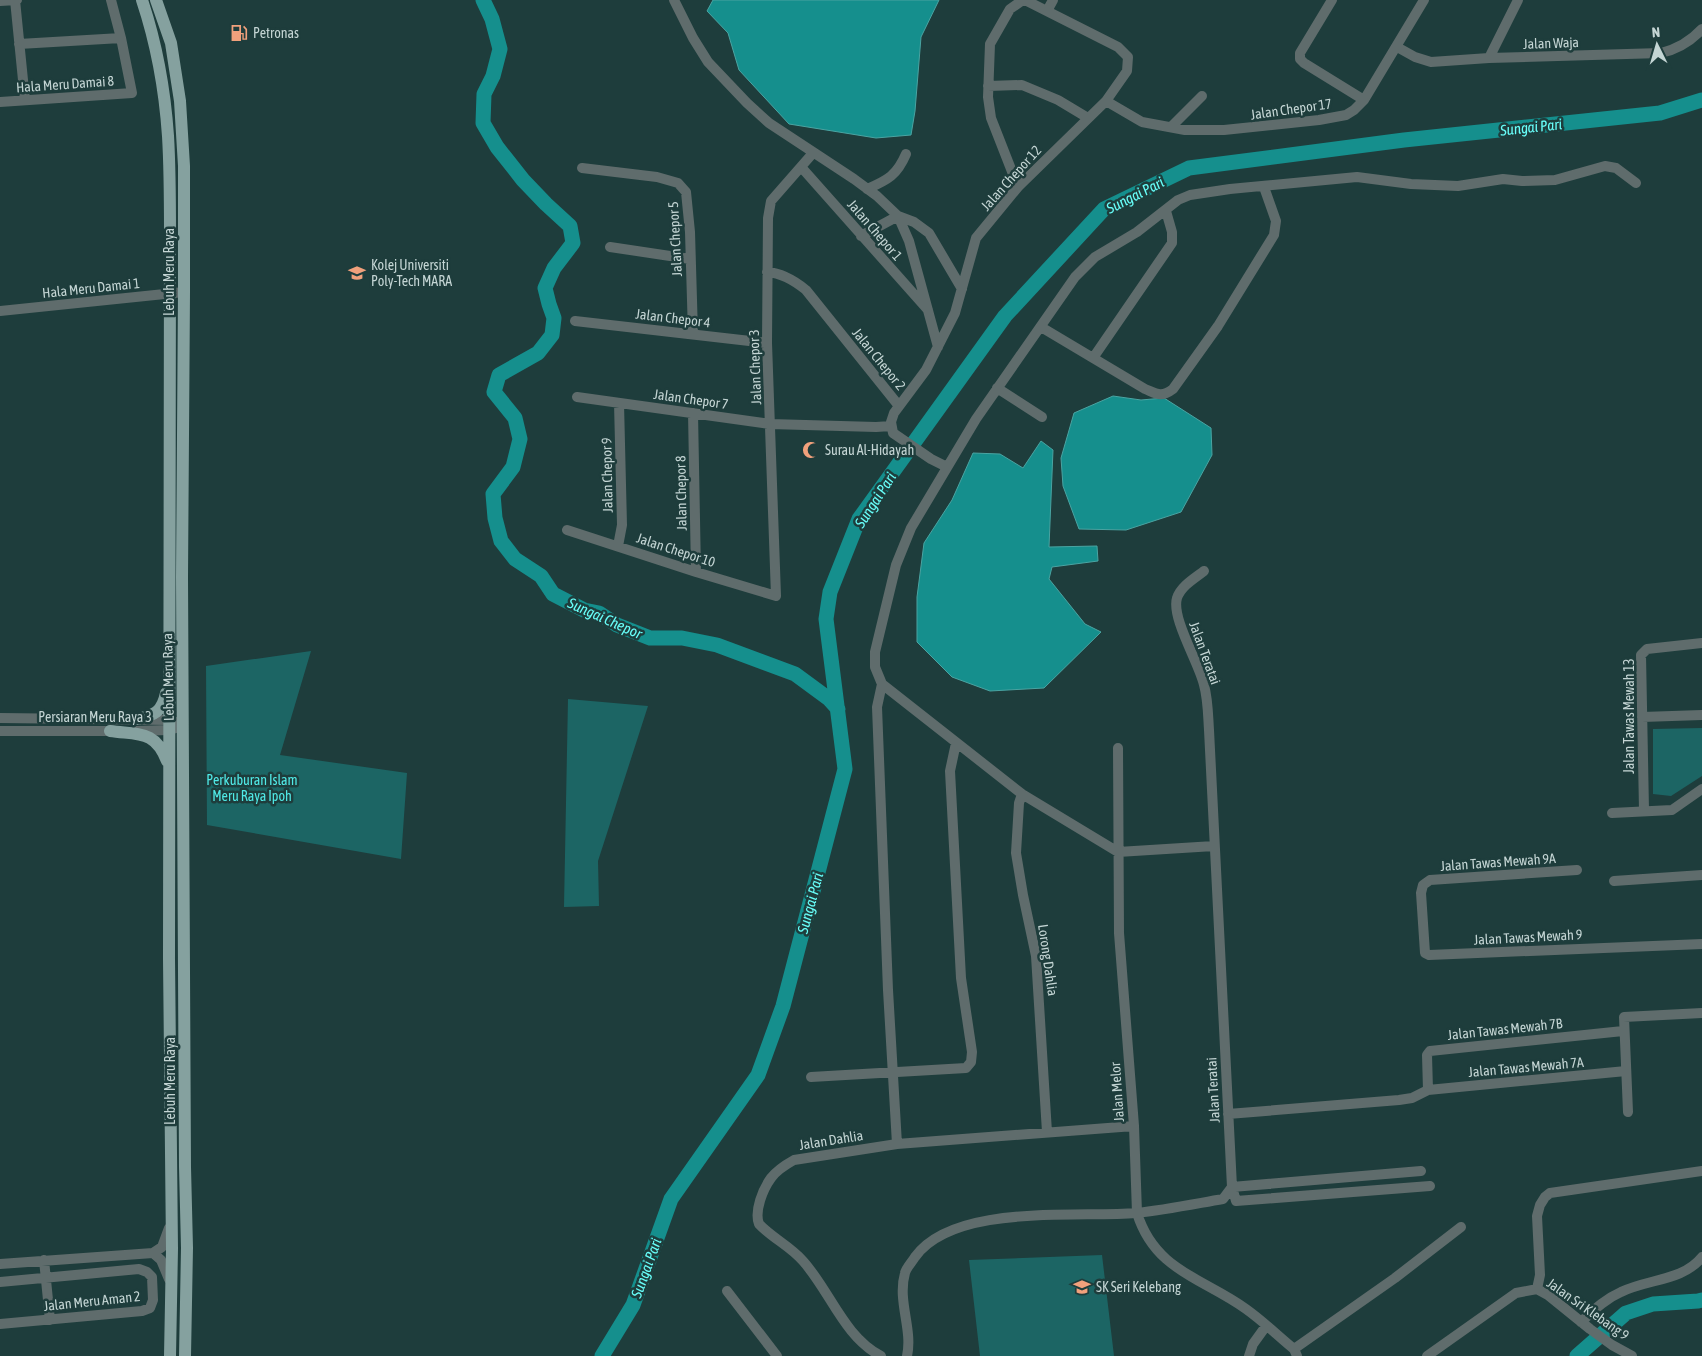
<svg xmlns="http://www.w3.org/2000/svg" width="1702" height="1356" font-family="'Asap Condensed',sans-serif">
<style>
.green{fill:#1c6564}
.water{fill:#158f8d;stroke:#4aa4a2}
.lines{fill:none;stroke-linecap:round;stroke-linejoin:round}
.river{stroke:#158f8d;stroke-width:15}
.minor{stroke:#5f6c6c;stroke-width:10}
.major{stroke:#85a19f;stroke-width:12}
.labels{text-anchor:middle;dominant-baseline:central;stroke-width:5;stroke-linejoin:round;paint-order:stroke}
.poi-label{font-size:14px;fill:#c4d5d4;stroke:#1e3d3c;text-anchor:start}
.street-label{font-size:14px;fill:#c4d5d4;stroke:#1e3d3c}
.park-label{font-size:14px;fill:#50eae7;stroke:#1e3d3c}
.water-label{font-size:15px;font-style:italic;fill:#68fffa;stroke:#1e3d3c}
</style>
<rect width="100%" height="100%" fill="#1e3d3c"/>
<path class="green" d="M311,651L280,755L407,773L401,859L207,825L206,666Z
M568,699L648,706L598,861L599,906L564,907Z
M1702,728V776L1671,796L1653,794V729Z
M1102,1255L1114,1356H980L969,1260Z"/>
<path class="water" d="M713,0H939L921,37L915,111L911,135L876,138L789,124L739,70L728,33L707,11Z
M1113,396L1141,400L1164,398L1211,428L1212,455L1181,512L1126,530L1079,529L1063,486L1061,458L1074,413Z
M1041,441L1053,450L1049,547L1097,546L1098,561L1052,567L1049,579L1085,624L1101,632L1044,688L990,691L952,677L917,642V597L924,543L952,500L973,453L1000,454L1023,468Z"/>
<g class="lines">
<path class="river" d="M483,0L492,19L500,49L493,76L484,94L483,123L497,147L523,180L546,204L570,226L573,243L554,268L545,288L549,304L554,318L552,335L538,353L499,375L494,392L515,418L520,439L513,467L493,494L495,518L501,541L515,559L541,576L553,594L584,610L599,613L617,625L650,638H682L717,645L795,674L829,699L838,709
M602,1356L633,1305L671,1199L758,1075L783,1006L845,769L826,619L830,592L859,519L1005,316L1104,209L1189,168L1404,140L1660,113L1702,100
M1577,1356L1626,1313L1653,1304L1698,1301L1702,1300"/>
<path class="minor" d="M15,0L25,100
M674,0L693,38L708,62L747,103L769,123L854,179L877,196L898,216L914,222L929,233L962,289
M1332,0L1300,53V59L1304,63L1364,100
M0,1L17,0
M1047,11L1053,0
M19,44L121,38
M1397,47L1415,57L1431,62L1489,58L1661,53C1678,49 1690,42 1702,29
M1489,58L1518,0
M988,86L1022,85L1058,100L1088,118
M1106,101L1142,122L1185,130H1224L1319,120L1346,115L1354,110L1364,100L1424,0
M0,102L132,93L121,38L111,0
M1171,127L1202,96
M582,168L657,177L678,183L686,192L690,232L693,334
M802,168L928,310
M1018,187L991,118L988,97L990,44L1010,9L1023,0
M867,189C888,180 897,175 906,154
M898,216L909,241L938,347
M861,236L898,216
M610,247L690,259
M767,272C782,273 795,281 806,290L899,406
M0,311L184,292
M575,321L767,343
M1041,327L1145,389C1157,394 1161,398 1173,389L1218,326L1274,235L1276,221L1264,187
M1093,358L1172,243V232L1166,211
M997,388L1042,417
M577,397L770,424L876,427L891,426
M693,413L696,572
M947,467L931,459L893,433L891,422L894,413L926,370L955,313L976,238L1018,187L1106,101L1127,71L1128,57L1118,47L1025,0
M567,530L696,572L776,596L767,343L768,218L771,201L813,153
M618,546L622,525L619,403
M1204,571C1195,578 1181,586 1177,598C1171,618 1199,663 1204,685C1208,699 1208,715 1209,730L1232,1187L1236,1201L1430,1186
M882,684L877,707L888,990L897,1144
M1642,717L1702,715
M0,718L170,720L176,722
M0,731H116
M136,731L169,730L176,728
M1118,748L1119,933L1134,1126L1137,1213C1155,1271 1203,1278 1246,1309C1263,1321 1278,1336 1294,1349L1297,1356
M1022,794L1019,803L1016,853L1023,895L1036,956L1047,1132
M1644,810L1641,655L1647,649L1702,643
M1612,813L1672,810L1702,789
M1214,846L1118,852L1022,794L882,684L875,667V652L896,565L911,528L976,419L1075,277L1095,257L1137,232L1178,200L1190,195L1230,189L1357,177L1411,184L1458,186L1503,179L1522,181L1555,180L1605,166L1616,168L1636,183
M1577,870L1430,880L1423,885L1421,893L1425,953L1429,955L1702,944
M1614,881L1702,875
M811,1077L966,1068L971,1062L972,1052L961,978L950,771L956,743
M1428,1090L1427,1055L1430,1051L1623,1031
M1628,1112L1624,1017L1702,1013
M1228,1114L1399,1100L1412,1098L1428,1090L1626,1071
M1232,1187L1421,1171
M153,1253L162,1247L169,1228
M153,1253L161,1260L169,1279
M44,1260L50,1320
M0,1264L153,1253
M0,1282L139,1269L147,1272L152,1277L153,1300L150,1308L142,1311L0,1324
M1537,1289L1540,1275L1537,1216L1540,1205L1545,1197L1550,1193L1702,1171
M727,1291L777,1356
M1581,1322C1594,1310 1605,1299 1621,1292C1647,1279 1683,1281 1702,1257
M1294,1349L1395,1278L1461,1227
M881,1356C844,1337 830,1291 803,1261C790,1246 772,1238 759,1224C754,1211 763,1189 771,1178C777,1170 785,1165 794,1160L897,1144L1134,1126
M907,1356C913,1329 897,1301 905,1273C906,1268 912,1262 915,1257C954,1203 1077,1218 1136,1213C1165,1210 1194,1204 1223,1199L1232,1187
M1249,1356L1253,1344L1266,1326
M1427,1356L1516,1293L1537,1289L1548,1295L1590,1329L1612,1345L1632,1356"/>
<path class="major" d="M142,0C156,42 165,92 168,136C170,169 170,202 170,235L169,959L172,1249L170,1356
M156,0L171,43L180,101L184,166V292L182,577L185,1167L187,1248L185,1356
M137,719C155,715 162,712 166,693
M110,731C139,735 155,730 167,761"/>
</g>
<defs>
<g id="fuel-bare" transform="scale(1.35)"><path d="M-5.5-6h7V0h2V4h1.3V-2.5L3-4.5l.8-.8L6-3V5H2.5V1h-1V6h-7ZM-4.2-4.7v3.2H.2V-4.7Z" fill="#f1a17c" stroke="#1e3d3c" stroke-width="2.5" paint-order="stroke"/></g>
<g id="university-bare" transform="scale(1.35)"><path d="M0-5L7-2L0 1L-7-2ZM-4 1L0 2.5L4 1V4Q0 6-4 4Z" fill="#f1a17c" stroke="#1e3d3c" stroke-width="2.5" paint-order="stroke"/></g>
<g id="mosque-bare" transform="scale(1.35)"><path d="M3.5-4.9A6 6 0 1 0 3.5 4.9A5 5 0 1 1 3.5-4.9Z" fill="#f1a17c" stroke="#1e3d3c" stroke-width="2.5" paint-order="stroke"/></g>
<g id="school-bare" transform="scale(1.35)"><path d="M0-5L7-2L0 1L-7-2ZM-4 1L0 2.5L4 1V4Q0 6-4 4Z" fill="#f1a17c" stroke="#1e3d3c" stroke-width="2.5" paint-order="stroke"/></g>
</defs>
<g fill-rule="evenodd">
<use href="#fuel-bare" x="239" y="33"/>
<use href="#university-bare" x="357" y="273"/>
<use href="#mosque-bare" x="811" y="450"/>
<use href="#school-bare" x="1082" y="1287"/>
</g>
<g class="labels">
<g class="poi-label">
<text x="253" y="33">Petronas</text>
<text x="371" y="265">Kolej Universiti<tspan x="371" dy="16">Poly-Tech MARA</tspan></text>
<text x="825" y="450">Surau Al-Hidayah</text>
<text x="1096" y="1287">SK Seri Kelebang</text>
</g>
<g class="street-label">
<text transform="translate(1551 43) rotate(-2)">Jalan Waja</text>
<text transform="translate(65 84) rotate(-4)">Hala Meru Damai 8</text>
<text transform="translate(1291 109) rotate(-8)">Jalan Chepor 17</text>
<text transform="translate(1011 178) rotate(-48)">Jalan Chepor 12</text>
<text transform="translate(875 230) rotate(49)">Jalan Chepor 1</text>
<text transform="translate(675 239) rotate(-93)">Jalan Chepor 5</text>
<text transform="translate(169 272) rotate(-90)">Lebuh Meru Raya</text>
<text transform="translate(91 288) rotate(-6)">Hala Meru Damai 1</text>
<text transform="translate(673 318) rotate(7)">Jalan Chepor 4</text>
<text transform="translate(879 359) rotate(51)">Jalan Chepor 2</text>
<text transform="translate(755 367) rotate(-92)">Jalan Chepor 3</text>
<text transform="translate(691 399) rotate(8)">Jalan Chepor 7</text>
<text transform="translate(607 475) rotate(-91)">Jalan Chepor 9</text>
<text transform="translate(681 493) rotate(-91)">Jalan Chepor 8</text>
<text transform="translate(676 550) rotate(18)">Jalan Chepor 10</text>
<text transform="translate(1205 653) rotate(70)">Jalan Teratai</text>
<text transform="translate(168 677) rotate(-91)">Lebuh Meru Raya</text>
<text transform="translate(1629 716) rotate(-90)">Jalan Tawas Mewah 13</text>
<text x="95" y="717">Persiaran Meru Raya 3</text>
<text transform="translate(1498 862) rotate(-4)">Jalan Tawas Mewah 9A</text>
<text transform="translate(1528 937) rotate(-3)">Jalan Tawas Mewah 9</text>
<text transform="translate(1048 960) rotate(82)">Lorong Dahlia</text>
<text transform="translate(1505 1029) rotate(-6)">Jalan Tawas Mewah 7B</text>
<text transform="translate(1526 1067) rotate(-5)">Jalan Tawas Mewah 7A</text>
<text transform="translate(170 1081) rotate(-90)">Lebuh Meru Raya</text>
<text transform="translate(1213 1090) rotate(-93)">Jalan Teratai</text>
<text transform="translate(1117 1092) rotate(-94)">Jalan Melor</text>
<text transform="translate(831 1140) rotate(-9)">Jalan Dahlia</text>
<text transform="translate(92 1301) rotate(-6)">Jalan Meru Aman 2</text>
<text transform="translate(1588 1309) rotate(35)">Jalan Sri Klebang 9</text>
</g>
<g class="park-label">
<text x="252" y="780">Perkuburan Islam<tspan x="252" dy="16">Meru Raya Ipoh</tspan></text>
</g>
<g class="water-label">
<text transform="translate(1531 127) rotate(-6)">Sungai Pari</text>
<text transform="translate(1135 195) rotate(-27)">Sungai Pari</text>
<text transform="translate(875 500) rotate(-57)">Sungai Pari</text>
<text transform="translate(605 618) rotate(24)">Sungai Chepor</text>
<text transform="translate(810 903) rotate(-75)">Sungai Pari</text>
<text transform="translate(646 1268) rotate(-70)">Sungai Pari</text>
</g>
</g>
<g transform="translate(1657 45) rotate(355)" stroke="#1e3d3c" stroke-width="4" paint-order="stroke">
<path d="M0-4L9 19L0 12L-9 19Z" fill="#c4d5d4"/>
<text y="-8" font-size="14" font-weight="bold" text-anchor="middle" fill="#c4d5d4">N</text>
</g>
</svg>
